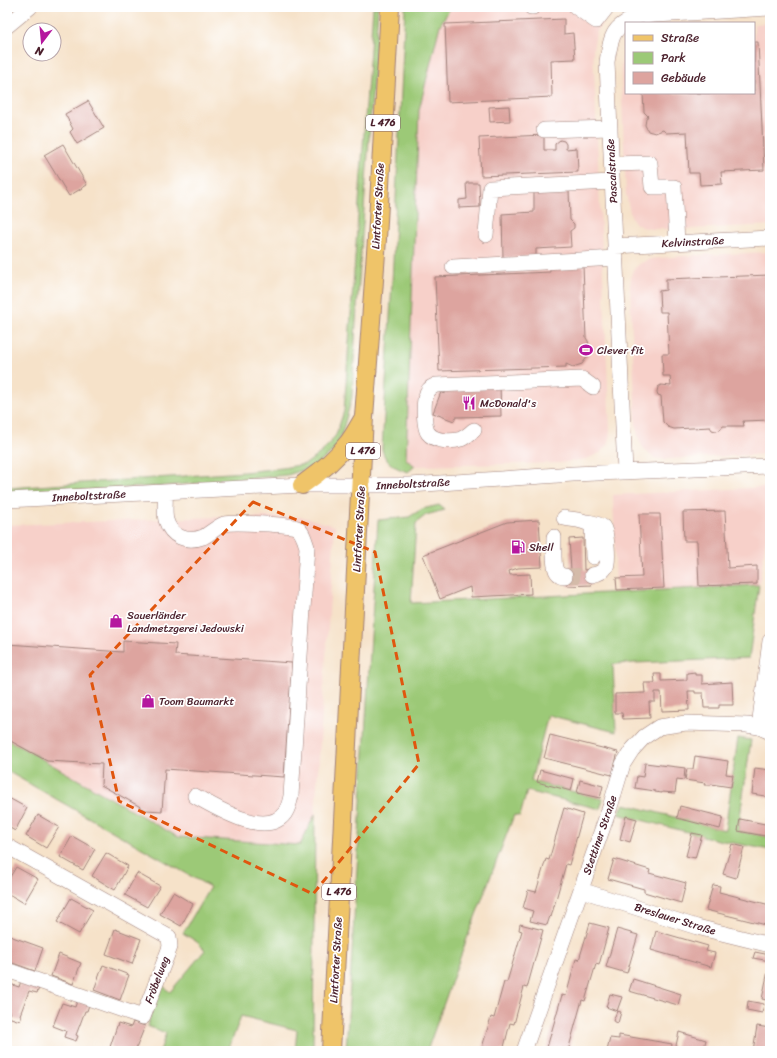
<svg xmlns="http://www.w3.org/2000/svg" width="777" height="1058" font-family="Sriracha,sans-serif">
<style>
.built{fill:#f7d0c9}
.green{fill:#9cc977;stroke:#737451}
.building{fill:#dda49f}
.lines{fill:none;stroke-linecap:round;stroke-linejoin:round}
.minor-tunnel{stroke:#d4bba9;stroke-width:15;stroke-dasharray:15 8;stroke-linecap:butt}
.minor-casing{stroke:#a0807a;stroke-width:16}
.major-casing{stroke:#a0807a;stroke-width:20}
.minor{stroke:#fff;stroke-width:15}
.major{stroke:#efc469;stroke-width:18}
.marked{fill:none;stroke:#e0560e;stroke-width:3;stroke-dasharray:8 5;stroke-linejoin:round}
.labels{text-anchor:middle;dominant-baseline:central;stroke-width:3.5;stroke-linejoin:round;paint-order:stroke}
.shield{fill:#fff;stroke:#80626b;stroke-width:1}
.shield-label{font-size:10px;font-weight:bold;fill:#4a1f2b}
.street-label{font-size:11px;fill:#4a1f2b;stroke:#fff}
.poi-label{font-size:11px;fill:#4a1f2b;stroke:#fff;text-anchor:start}
</style>
<rect width="100%" height="100%" fill="#fff"/>
<filter id="ink" filterUnits="userSpaceOnUse"><feTurbulence type="fractalNoise" baseFrequency=".025" numOctaves="2"/><feDisplacementMap in="SourceGraphic" scale="8" xChannelSelector="R" yChannelSelector="G"/><feConvolveMatrix kernelMatrix="1 2 1 2 8 2 1 2 1" color-interpolation-filters="sRGB"/></filter>
<filter id="wash" filterUnits="userSpaceOnUse"><feTurbulence type="fractalNoise" baseFrequency=".012" numOctaves="4" result="noise"/><feDisplacementMap in="SourceGraphic" scale="16" xChannelSelector="R" yChannelSelector="G"/><feGaussianBlur stdDeviation="0.9" result="paint"/><feColorMatrix in="noise" values="0 0 0 0 0 0 0 0 0 0 0 0 0 0 0 0 0 1.4 0 .05"/><feComposite in="paint" operator="in"/></filter>
<g filter="url(#wash)">
<rect width="100%" height="100%" fill="#f6e2c9"/>
<path class="built" d="M451,7H623L612,12L603,21L596,33L593,49L610,432L609,441L606,447L600,453L586,459L560,463L415,466L406,460L419,110L440,25Z
M770,23V225L689,229H651L642,227L635,223L631,217L626,194L621,74L622,58L626,44V93H754V24Z
M770,252V454L665,459L655,458L649,454L644,449L640,442L636,426L630,285L632,273L635,268L641,263L651,259L684,256Z
M770,487V512L759,585L616,591L613,495Z
M218,517H303L335,526L315,814L300,845L178,837L7,739V525Z"/>
<path class="green" d="M373,7H378L376,40L356,322L352,398L341,436L335,449L317,465L288,475L165,486L7,494V488L244,472L282,468L306,464L323,451L336,435L344,411Z
M405,7H451L440,25L419,110L406,459L415,466L408,472C395,468 385,463 382,449L392,283Z
M439,505L445,510L426,515L416,523L411,603L759,585L749,658L613,664L616,732L548,715L531,781L603,799L600,809L527,791L520,816L514,815L466,941L427,1051H379L364,1047V1051H346L378,520L409,517L422,509Z
M738,738L751,740L738,831L770,837V850L718,840L618,814L624,804L725,830Z
M7,739L178,837L300,845L315,814L313,1051H295L297,1030L241,1016L228,1051H160L166,1033L147,1026L162,985L170,992L205,950L197,942L183,933L210,887L7,771Z"/>
<g id="blocks">
<path class="building" d="M564,19V34L573,33L575,59L551,60L552,97L448,102L445,24Z
M754,42H758L764,170L721,172L722,184L700,185L699,173H689L687,132L666,133L663,130L655,133L648,131L645,125L646,119L648,116L644,112L643,93H754Z
M88,101L104,128L77,144L70,132L73,129L65,114Z
M509,106L510,121L490,122L489,107Z
M544,135V150H555V144L560,140L564,141L566,144V149L577,148L578,172L481,176L479,138Z
M63,144L87,185L69,196L44,155Z
M466,183H479L480,207L459,208V200L467,199Z
M569,190L570,220L574,224V228L570,231L571,247L536,249V256L503,257L502,214L534,212V191Z
M583,266L586,338L588,341L590,351L588,356L582,364L573,367L566,364V367L439,371L435,277L550,272V267Z
M770,275V420L743,421L744,426H723L720,430L716,431L712,430L710,427L674,429L668,427L663,422L661,396L658,395L657,392L658,387L661,385L671,386L670,376H663L662,354H669L667,312H660L659,291L666,290V279Z
M500,386L501,416L456,417L454,421L433,413L441,392L445,394V388Z
M725,511L728,568L757,566V584L699,586L697,541H684L683,512Z
M639,514H660L664,588L617,590L616,578L642,577Z
M539,520L542,567L518,568L509,571L510,575L530,574L531,594L471,597L470,587L440,599L423,555L507,522Z
M583,538L584,570L591,569L592,585L567,586L566,570H571L569,539Z
M123,641L176,644L175,655L292,663L284,777L165,769L162,811L146,810L101,785L102,764L47,761L7,739V644L123,652Z
M695,672V675H702V684L732,682L733,705H719V708H704L703,693H695V691H688L689,710L662,711L661,692H655V702H649L650,718L623,719L622,713H615V694L645,693L644,683H655L654,674H661V681L687,680V673Z
M550,735L618,752L612,775L544,758Z
M695,756L728,761L726,774L733,775L731,787L711,784V785H704L705,783L685,780L687,769H693Z
M645,763L685,768L684,780L677,779L675,793L662,792V793L655,792V791L635,788L637,776L643,777Z
M755,768L770,770V798L765,797V796L752,794Z
M540,770L574,779L571,791L537,782Z
M580,780L603,786L600,798L577,793Z
M7,797L27,808L15,831L7,826Z
M680,806L723,817L720,829L677,818Z
M564,808L583,814L569,865L566,864L551,917L550,916L547,925L530,921L533,911L523,908L528,890L536,892L546,859L549,860Z
M38,815L59,827L46,848L26,836Z
M626,816L637,819L630,842L620,839Z
M740,819L770,825V837L738,831Z
M692,833L702,835L695,858L686,856Z
M72,836L95,849L83,870L60,857Z
M732,844L744,847L736,878L723,874Z
M106,853L128,866L115,890L92,876Z
M614,859L650,870L649,873L686,883L681,903L644,892V889L608,879Z
M16,867L38,879L24,903L7,893V882Z
M137,873L160,886L147,907L125,895Z
M713,885L720,886L719,892L770,905V926L706,910Z
M173,892L193,904L181,926L160,914Z
M71,898L93,910L79,934L57,922Z
M590,923L609,928L599,965L596,964L585,1001L582,1000L568,1051L561,1050V1051H546L562,995L566,996L576,959L579,960Z
M520,924L543,930L527,988L524,987L514,1024L510,1023L503,1051H481L491,1017L494,1018L504,982H507L522,931L519,930Z
M115,929L141,939L132,964L106,954Z
M617,929L638,935L627,973L606,967Z
M656,931L708,946L706,951L715,953L711,967L651,950Z
M7,935L43,948L35,971L7,961Z
M755,952L770,955V961L753,958Z
M59,954L81,963L73,984L51,976Z
M103,965L129,975L120,1000L94,990Z
M769,966H770V1001L762,999Z
M633,979L681,994L678,1005L629,991Z
M21,981L39,988L37,993L29,991L20,1015L22,1016L20,1021L8,1017L10,1011L7,1010V983L19,987Z
M610,994L622,997L617,1011L621,1012L618,1023L613,1021L617,1011L606,1007Z
M77,1001L89,1005L87,1011H85L76,1035L78,1036L76,1041L64,1037L66,1031L53,1026L62,1003L75,1007Z
M748,1001L764,1004L762,1013L747,1010Z
M133,1022L145,1026L135,1051H121L110,1047L118,1023L131,1027Z
M757,1026L770,1028V1051H753Z
M679,1032L706,1040L703,1051H679L675,1050Z
M619,1035L672,1044L671,1051H607L610,1038L619,1039Z"/>
</g>
</g>
<g filter="url(#ink)">
<use href="#blocks" fill-opacity="0" stroke="#a0807a" stroke-width="1"/>
<g class="lines">
<path class="minor-tunnel" d="M565,576L592,575"/>
<g class="minor-casing">
<path id="minor" d="M531,7H533
M576,7L596,21L607,7
M7,26L30,7
M544,130L610,128
M612,164L650,163L652,187H674L677,243
M486,235L490,188L612,182
M615,246L770,238
M453,267L616,258
M474,430C470,433 466,437 461,439C452,442 435,442 428,433C424,428 423,402 426,396C427,390 431,387 436,385L582,379L593,387
M625,472L607,62C611,35 613,25 640,16L770,8
M165,493C166,501 164,512 166,520C171,537 187,543 203,537C210,534 216,527 224,524C232,522 291,524 297,528C303,532 305,541 307,547L291,796C290,801 288,808 285,813C266,839 215,807 195,796
M7,500L302,485H410L573,474L770,466
M564,518C573,520 584,519 592,526L593,557
M588,522C593,523 599,524 603,527C607,532 609,562 606,567C603,572 598,574 592,575
M554,537C554,545 553,567 557,572C559,575 562,576 565,576
M770,641L759,727L770,732
M7,846L169,937L170,947L143,1017L7,970
M581,890L697,927L770,945
M524,1051L610,807L623,764L632,750L644,737L659,727L686,723L747,725L759,727"/>
</g>
<g class="major-casing">
<path id="major" d="M302,485C319,473 335,460 348,443C354,436 358,427 363,419
M331,1051L364,417L377,239L390,7"/>
</g>
<use href="#minor" class="minor"/>
<use href="#major" class="major"/>
</g>
</g>
<path class="marked" d="M253,502L375,552L419,764L313,894L119,801L90,675Z"/>
<defs>
<g id="stadium-bare" transform="scale(1.08)"><path d="M0-5a6.5 5 0 1 0 0 10a6.5 5 0 1 0 0-10ZM-3.5-1.8h7v3.6h-7Z" fill="#b5179e" stroke="#fff" stroke-width="2.5" paint-order="stroke"/></g>
<g id="restaurant-bare" transform="scale(1.08)"><path d="M-5-6h1v4h1v-4h1v4h1v-4h1v5L-1.5 .5V6h-2V.5L-5-1ZM5-6V6H3V1.5H1.5Q1.5-4 5-6Z" fill="#b5179e" stroke="#fff" stroke-width="2.5" paint-order="stroke"/></g>
<g id="fuel-bare" transform="scale(1.08)"><path d="M-5.5-6h7V0h2V4h1.3V-2.5L3-4.5l.8-.8L6-3V5H2.5V1h-1V6h-7ZM-4.2-4.7v3.2H.2V-4.7Z" fill="#b5179e" stroke="#fff" stroke-width="2.5" paint-order="stroke"/></g>
<g id="shop-bare" transform="scale(1.08)"><path d="M-5-2.5h2.3a2.7 3.5 0 0 1 5.4 0H5L5.5 6h-11ZM-1.5-2.5h3a1.5 2.3 0 0 0-3 0Z" fill="#b5179e" stroke="#fff" stroke-width="2.5" paint-order="stroke"/></g>
</defs>
<g fill-rule="evenodd">
<use href="#stadium-bare" x="586" y="350"/>
<use href="#restaurant-bare" x="469" y="403"/>
<use href="#fuel-bare" x="518" y="547"/>
<use href="#shop-bare" x="116" y="621"/>
<use href="#shop-bare" x="148" y="701"/>
</g>
<g class="labels">
<g class="shield">
<rect x="366" y="115" width="34" height="16" rx="3"/>
<rect x="346" y="443" width="34" height="16" rx="3"/>
<rect x="322" y="884" width="34" height="16" rx="3"/>
</g>
<g class="shield-label">
<text x="383" y="123">L 476</text>
<text x="363" y="451">L 476</text>
<text x="339" y="892">L 476</text>
</g>
<g class="street-label">
<text transform="translate(612 171) rotate(-93)">Pascalstraße</text>
<text transform="translate(378 206) rotate(-87)">Lintforter Straße</text>
<text transform="translate(693 242) rotate(-3)">Kelvinstraße</text>
<text transform="translate(413 484) rotate(-3)">Inneboltstraße</text>
<text transform="translate(89 496) rotate(-3)">Inneboltstraße</text>
<text transform="translate(359 529) rotate(-87)">Lintforter Straße</text>
<text transform="translate(600 835) rotate(-71)">Stettiner Straße</text>
<text transform="translate(675 919) rotate(17)">Breslauer Straße</text>
<text transform="translate(336 960) rotate(-87)">Lintforter Straße</text>
<text transform="translate(157 980) rotate(-69)">Fröbelweg</text>
</g>
<g class="poi-label">
<text x="597" y="350">Clever fit</text>
<text x="480" y="403">McDonald's</text>
<text x="529" y="547">Shell</text>
<text x="127" y="615">Sauerländer<tspan x="127" dy="13">Landmetzgerei Jedowski</tspan></text>
<text x="159" y="701">Toom Baumarkt</text>
</g>
</g>
<rect width="777" height="1058" fill="none" stroke="#fff" stroke-width="24"/>
<rect x="625" y="22" width="130" height="72" fill="#ffffff" stroke="#b7a5aa"/>
<rect x="633" y="35" width="20" height="6" fill="#efc469" stroke="#b7a5aa"/>
<text x="661" y="42" font-size="12" fill="#4a1f2b">Straße</text>
<rect x="633" y="52" width="20" height="12" fill="#9cc977" stroke="#b7a5aa"/>
<text x="661" y="62" font-size="12" fill="#4a1f2b">Park</text>
<rect x="633" y="72" width="20" height="12" fill="#dda49f" stroke="#b7a5aa"/>
<text x="661" y="82" font-size="12" fill="#4a1f2b">Gebäude</text>
<g transform="translate(42 42) rotate(196)"><circle r="19" fill="#ffffff" stroke="#b7a5aa"/>
<path d="M0-3L7 15L0 10L-7 15Z" fill="#b5179e"/>
<text y="-6" font-size="11" font-weight="bold" text-anchor="middle" fill="#4a1f2b">N</text>
</g>
</svg>
